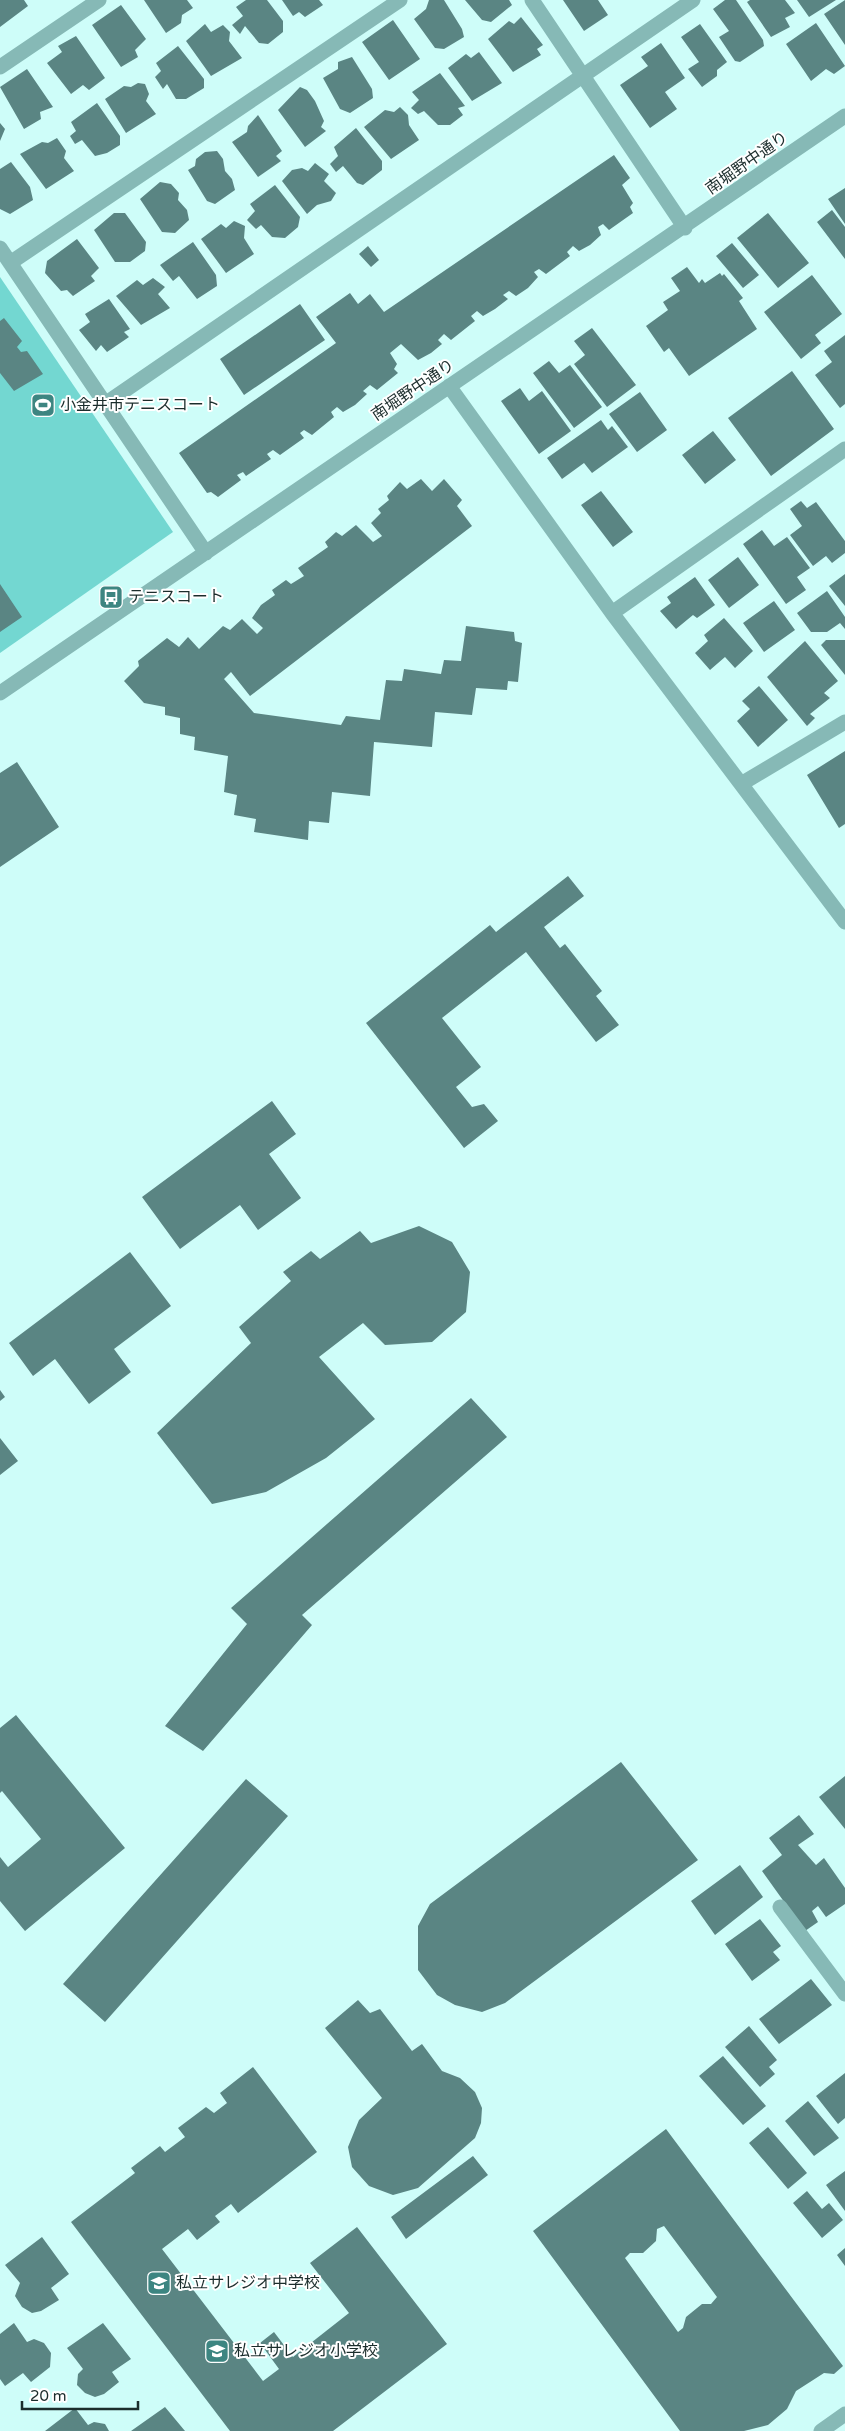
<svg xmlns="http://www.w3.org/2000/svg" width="845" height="2431" font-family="'Varela Round','Noto Sans JP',sans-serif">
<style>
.green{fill:#73d7d1}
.building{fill:#5a8583;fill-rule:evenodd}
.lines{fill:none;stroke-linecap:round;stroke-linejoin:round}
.minor{stroke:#86b9b6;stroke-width:15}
.labels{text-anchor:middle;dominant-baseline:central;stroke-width:4;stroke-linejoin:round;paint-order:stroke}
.street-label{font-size:16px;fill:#1b2d2c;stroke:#fff}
.poi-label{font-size:16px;fill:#1b2d2c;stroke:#fff;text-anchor:start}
</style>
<rect width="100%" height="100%" fill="#cefdf9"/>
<path class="green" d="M0,277L173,532L0,653Z"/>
<path class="building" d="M0,0H24L28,6L0,27Z
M144,0H187L193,8L182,15L181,23L166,33Z
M246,0H267L283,21V32L268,44L259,43L245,26L240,34L232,25L243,16L236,7Z
M282,0H319L323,5L305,17L299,12L293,16Z
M429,0H444L462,29L464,37L444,49L435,48L414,19L426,9Z
M465,0H509L512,5L491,22L482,20Z
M563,0H598L608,15L584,31Z
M725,0H736L763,40L764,46L740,62L735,61L719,37L729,31L713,9Z
M750,0H785L795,13L785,18L790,27L771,37L747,2Z
M797,0H836L809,17Z
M845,0V45L824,14Z
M121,5L146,39L135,50L138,57L121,67L92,25Z
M521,17L543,45L537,49L541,55L513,72L488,39L509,21L514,24Z
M393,20L420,59L389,80L362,42Z
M816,23L845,66L834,74L826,69L811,81L786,44Z
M205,24L211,32L223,25L230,32L229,41L242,58L211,76L186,41Z
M700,24L727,62L717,70V76L702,87L688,69L699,62L681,37Z
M76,36L105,78L89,90L83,85L71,94L47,63L62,52L58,46Z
M661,43L685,78L665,92L677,109L650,128L620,85L648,66L641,57Z
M178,46L204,79V88L186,99H176L167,84L163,89L155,77L161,71L156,63Z
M479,52L502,83L472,101L448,68L466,54L471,58Z
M352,57L372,89L373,98L350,113L340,109L323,78L338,69V62Z
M27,69L53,107L40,112L41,119L24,129L0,87Z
M440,73L465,106L458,108L463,115L450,125H438L424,111L418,114L411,108L419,100L412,92Z
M138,83L145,84L149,94L146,101L156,114L126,133L105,99L124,86L131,87Z
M300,87L307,90L315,101L324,121L321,127L326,131L305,147L278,110Z
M97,103L120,136V145L107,153L95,156L82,140L75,144L70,136L76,131L71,122Z
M400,107L408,115L409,125L419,140L391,159L364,127L385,110L394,112Z
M258,115L282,151L276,156L281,161L258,177L232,142L247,132L248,126Z
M0,123L5,129L0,141Z
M356,128L382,161V170L363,185L357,183L343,166L336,172L330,164L338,156L334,147Z
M57,138L66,151L64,158L74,171L46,189L20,154L42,142L48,143Z
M217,151L223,159L225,171L232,179L235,190L215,204L207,201L188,170L195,166L196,159L205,152Z
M614,155L630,178L622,185L633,203L630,207L633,213L609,230L603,224L598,227L601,235L590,245L579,251L573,246L567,252L570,256L546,274L539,269L534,272L538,277L528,288L516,296L509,291L503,295L508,299L495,309L483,316L477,311L471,316L475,321L451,340L444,334L438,340L442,344L431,353L418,360L401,344L390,353L397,364L394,369L398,373L377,390L370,385L363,391L367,394L355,405L343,412L337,407L331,412L334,417L312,435L304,430L300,433L304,438L280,455L273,450L267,454L271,459L246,476L243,472L237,475L241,480L218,497L211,492L207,493L179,453L336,343L316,317L350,293L358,304L370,294L384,312Z
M11,162L30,187L33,200L10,214L0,209V169Z
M315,163L329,174L324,181L336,193L331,201L317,205L307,214L282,181L292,170L302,168L308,171Z
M160,182L171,184L179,193L178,200L187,210L189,220L175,233L162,232L140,199Z
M275,185L300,217L298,227L285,238L272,237L261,225L256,229L247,220L255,211L250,204Z
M845,188V224L828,199Z
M832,210L845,227V259L817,222Z
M114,213H125L146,242L145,251L130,262H115L94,230Z
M768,213L809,263L778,288L737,238Z
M234,221L245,226L244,238L254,254L226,273L201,239L221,224L226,228Z
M77,239L99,268L91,276L95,281L73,296L67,290L61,291L45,273L47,261Z
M193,242L216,275L217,286L197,299L179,276L173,281L160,265Z
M732,243L759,275L743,288L716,256Z
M368,246L379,260L371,267L359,254Z
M687,267L699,283L702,279L705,283L720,273L722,276L724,274L743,298L739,301L757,329L689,376L669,348L664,352L646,326L668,310L663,302L680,291L671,278Z
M812,275L842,314L815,335L821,343L801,359L764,312Z
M153,278L165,287L158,294L170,308L141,325L116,296L137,280L143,285Z
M109,299L130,329L124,332L129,337L107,352L101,345L96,351L79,330L90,322L85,314Z
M300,304L325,340L244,395L220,359Z
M4,318L22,341L17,347L21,352L27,351L43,374L14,391L0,373V321Z
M592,328L636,385L607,407L574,364L585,355L574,341Z
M845,335V404L840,408L815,375L832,362L824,351Z
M549,361L559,373L570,365L602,407L574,428L533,373Z
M792,371L834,429L771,476L728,418Z
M520,388L529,401L542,391L571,431L539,454L501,401Z
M640,392L667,430L637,452L609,414Z
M601,420L608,430L612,426L628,447L592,473L584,463L562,479L547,458Z
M713,431L736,460L705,484L682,455Z
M421,479L432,491L444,479L462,500L457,506L472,526L250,696L231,672L224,679L254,713L341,725L346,716L380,720L386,680L402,681L404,669L441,674L444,660L461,661L466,626L514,632L515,641L522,643L518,682L508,681L507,690L476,688L472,715L435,712L432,747L374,742L370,796L332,792L329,823L309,821L308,840L254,832L256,819L234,815L237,795L224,792L228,756L194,750L195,737L180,734V718L165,715V707L144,703L124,681L139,666L138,661L167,638L179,647L188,637L199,649L223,626L230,630L242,619L257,634L263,628L252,618L261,605L275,595L272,590L286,580L291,584L304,576L298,568L328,547L325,542L336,532L342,536L356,525L373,542L382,536L371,523L381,513L378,509L389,500L387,496L400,482L407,489Z
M601,491L633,532L613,547L581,505Z
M801,501L807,508L816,502L845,541V553L832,563L826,556L813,566L790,535L802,526L790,509Z
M762,530L774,546L787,537L810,568L797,577L806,590L786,604L743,544Z
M738,557L759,585L729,608L708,580Z
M845,574V606L829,586Z
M695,577L715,605L697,618L693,615L676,629L660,611L671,603L667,597Z
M0,584L22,617L0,632Z
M827,591L845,617V629L840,623L827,632H811L797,613Z
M774,601L795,630L764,652L743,623Z
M724,618L753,651L735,668L725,657L710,670L695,653L708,641L704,635Z
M826,640H845V675L821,645Z
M805,641L838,681L824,693L830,698L810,714L815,718L807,726L767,677Z
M759,686L788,720L758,747L737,721L750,709L742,701Z
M845,751V824L839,828L807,775Z
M17,762L59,827L0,867V773Z
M568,876L584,896L544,927L560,948L565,944L602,991L596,996L619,1025L596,1042L526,952L442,1018L481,1067L456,1087L472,1107L484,1104L498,1121L464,1148L366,1023L490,925L496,932Z
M272,1101L296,1134L269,1154L301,1198L258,1230L240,1205L180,1249L142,1197Z
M419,1226L452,1242L470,1272L466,1312L432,1342L385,1345L363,1323L319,1357L375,1419L326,1458L266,1492L212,1504L157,1433L251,1343L239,1327L291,1281L283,1272L311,1251L320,1259L360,1231L371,1243Z
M130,1252L171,1306L114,1349L131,1372L89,1404L55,1359L33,1376L9,1343Z
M0,1390L5,1397L0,1401Z
M471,1398L507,1437L302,1615L312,1625L203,1751L165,1726L247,1624L231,1608Z
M0,1438L18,1461L0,1475Z
M16,1715L125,1848L25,1931L0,1901V1857L8,1867L41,1839L2,1791L0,1793V1728Z
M621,1762L698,1860L505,2003L482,2012L455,2005L437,1995L418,1970V1926L430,1904Z
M845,1776V1829L819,1797Z
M246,1779L288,1816L105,2022L63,1984Z
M799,1815L814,1834L798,1845L816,1865L824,1858L845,1888V1904L826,1917L818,1906L812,1911L818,1922L805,1931L762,1871L782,1855L769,1838Z
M740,1865L763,1897L715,1935L691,1901Z
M760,1919L781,1946L773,1952L780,1960L752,1981L725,1944Z
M811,1979L832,2005L779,2044L759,2019Z
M358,2000L370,2013L380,2009L412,2051L422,2044L442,2071L460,2078L475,2092L482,2108L481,2123L475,2138L418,2188L393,2195L369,2186L352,2167L348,2147L359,2120L382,2098L325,2028Z
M749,2026L777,2060L769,2067L775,2074L760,2087L725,2047Z
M723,2056L766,2106L743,2125L699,2076Z
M253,2067L317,2152L238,2213L231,2204L215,2216L220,2222L197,2240L188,2229L162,2249L263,2381L279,2369L260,2343L274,2332L293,2357L349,2313L310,2263L357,2227L447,2344L333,2431H230L71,2222L135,2173L131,2168L160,2146L165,2152L185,2137L178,2128L206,2107L214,2113L227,2103L220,2093Z
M845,2073V2118L838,2124L816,2096Z
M808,2101L839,2138L814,2156L785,2121Z
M768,2127L807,2173L788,2189L749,2143Z
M666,2129L843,2366L834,2374L824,2373L796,2391L787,2409L768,2425L744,2431H680L533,2231ZM664,2226L717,2297L711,2304H702L686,2317L683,2328L678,2332L625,2258L630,2253H643L656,2241L657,2229Z
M473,2156L488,2175L406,2239L391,2217Z
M845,2171V2211L826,2185Z
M807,2191L822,2209L829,2203L843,2220L822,2238L793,2203Z
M42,2237L69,2274L51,2288L59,2300L41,2311L32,2313L22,2307L15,2296L20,2283L5,2265Z
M845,2248V2266L837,2255Z
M14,2323L27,2342L34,2339L44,2343L51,2353L50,2367L31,2382L23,2373L5,2386L0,2379V2334Z
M103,2323L131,2359L112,2372L119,2382L104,2394L95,2397L85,2393L77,2385L78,2374L83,2369L67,2348Z
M165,2407L185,2431H131Z
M75,2408L88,2425L94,2422L105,2424L109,2431H45Z"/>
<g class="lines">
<path class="minor" d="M532,0L685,228
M0,67L99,0
M0,248L206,553
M10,263L400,0
M449,386L612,613L845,922
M105,404L693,0
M612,613L845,449
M0,693L845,116
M741,784L845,722
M780,1907L845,1994
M821,2431L845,2414"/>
</g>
<defs>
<g id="stadium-square" transform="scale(1.25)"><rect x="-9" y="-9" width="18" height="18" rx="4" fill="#3d8581" stroke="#fff"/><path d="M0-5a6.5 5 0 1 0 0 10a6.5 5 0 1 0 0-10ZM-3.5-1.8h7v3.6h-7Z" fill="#fff"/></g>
<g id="bus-square" transform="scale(1.25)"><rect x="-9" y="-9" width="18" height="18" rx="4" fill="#3d8581" stroke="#fff"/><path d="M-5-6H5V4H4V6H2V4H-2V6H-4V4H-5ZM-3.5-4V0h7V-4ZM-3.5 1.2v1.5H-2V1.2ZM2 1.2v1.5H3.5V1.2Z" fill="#fff"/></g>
<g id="school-square" transform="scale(1.25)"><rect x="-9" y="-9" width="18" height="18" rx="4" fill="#3d8581" stroke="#fff"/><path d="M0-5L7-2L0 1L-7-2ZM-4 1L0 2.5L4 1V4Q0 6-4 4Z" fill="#fff"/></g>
</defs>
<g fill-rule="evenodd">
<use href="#stadium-square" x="43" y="405"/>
<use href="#bus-square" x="111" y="597"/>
<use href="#school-square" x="159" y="2283"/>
<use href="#school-square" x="217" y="2351"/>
</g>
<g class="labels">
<g class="street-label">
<text transform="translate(747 163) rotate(-35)">南堀野中通り</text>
<text transform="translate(413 390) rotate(-34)">南堀野中通り</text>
</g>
<g class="poi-label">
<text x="60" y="405">小金井市テニスコート</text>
<text x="128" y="597">テニスコート</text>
<text x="176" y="2283">私立サレジオ中学校</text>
<text x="234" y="2351">私立サレジオ小学校</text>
</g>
</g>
<path d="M22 2401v8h116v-8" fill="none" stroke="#1b2d2c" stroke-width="2.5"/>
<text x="30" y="2401" font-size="15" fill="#1b2d2c" stroke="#ffffff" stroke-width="4" paint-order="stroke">20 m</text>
</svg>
